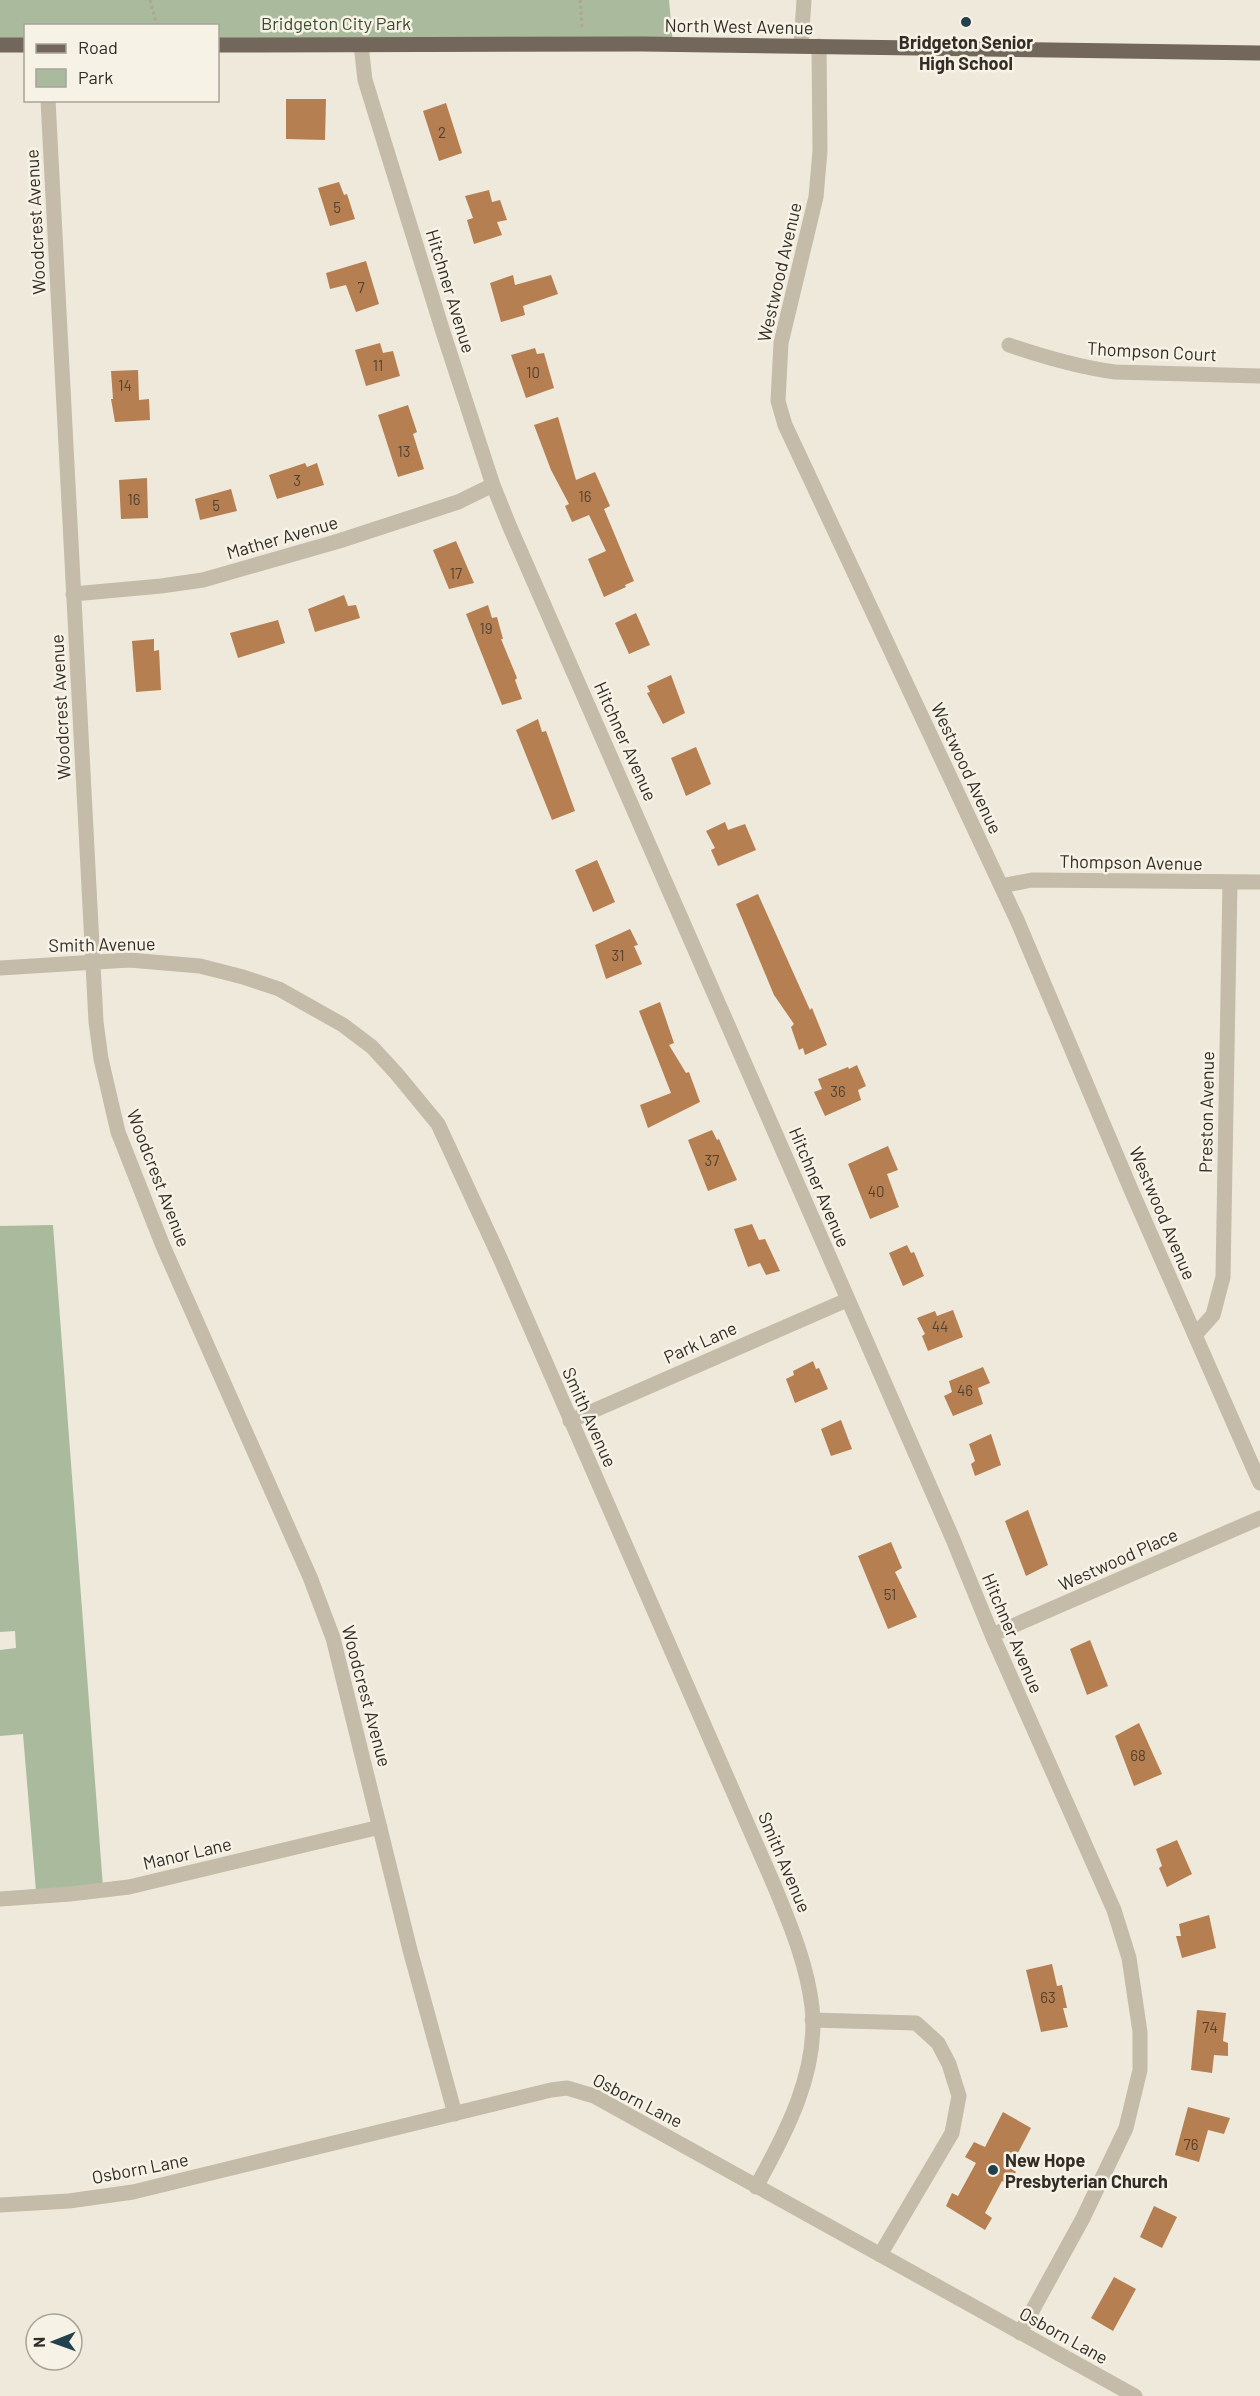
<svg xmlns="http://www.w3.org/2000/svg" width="1260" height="2396" font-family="Barlow,sans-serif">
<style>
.green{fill:#aaba9d}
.building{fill:#b57f51}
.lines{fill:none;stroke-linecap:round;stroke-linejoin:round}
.path{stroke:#afa593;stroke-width:3;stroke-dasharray:3 3;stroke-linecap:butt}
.minor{stroke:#c4bba8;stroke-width:15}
.major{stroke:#72675a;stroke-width:15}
.poi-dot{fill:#23414d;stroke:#f6f2e6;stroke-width:2}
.labels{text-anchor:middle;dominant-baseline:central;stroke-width:5;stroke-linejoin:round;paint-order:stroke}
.number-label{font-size:15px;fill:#534232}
.park-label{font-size:18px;fill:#3b4d2f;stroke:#f6f2e6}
.street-label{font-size:18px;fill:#322d27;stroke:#f6f2e6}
.poi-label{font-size:18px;font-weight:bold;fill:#322d27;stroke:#f6f2e6}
</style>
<rect width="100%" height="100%" fill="#eee9db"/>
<path class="green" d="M0,0H669L673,45H218V26H26L25,45H0Z
M53,1225L103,1887L36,1891L23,1734L0,1736V1650L16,1648L15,1631L0,1632V1226Z"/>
<path class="building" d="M286,99H326L325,140L286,139Z
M446,103L462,153L439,161L423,111Z
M339,182L344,195L347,194L355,219L330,226L318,188Z
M489,190L492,202L500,200L507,220L497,222L502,235L474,244L467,220L473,218L465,196Z
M366,261L379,304L356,312L346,285L330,289L326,273Z
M513,275L515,285L551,275L558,294L523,306L525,315L501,322L490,283Z
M380,343L383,353L393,351L400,376L366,386L355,350Z
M535,348L537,354L544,353L554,388L526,398L511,355Z
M138,370L139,400L149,399L150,420L115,422L111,399H113L111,371Z
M408,405L417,432L413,434L424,469L398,477L378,415Z
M558,417L576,480L595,472L610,506L604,509L634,581L625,585L626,587L604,597L588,559L606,551L589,515L572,522L565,506L569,504L551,470L534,425Z
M305,463L307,467L317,463L324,485L277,499L269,475Z
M147,478L148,518L121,519L119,480Z
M231,489L237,511L200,520L195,499Z
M456,541L474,583L449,589L433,550Z
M344,595L348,606L356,605L360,618L315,632L308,609Z
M488,605L492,618L497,617L503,639H501L517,678L515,680L522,699L502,705L466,614Z
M636,613L650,645L629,654L615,623Z
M278,620L285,643L238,658L230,633Z
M154,639V651L159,650L161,690L136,692L132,641Z
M671,675L685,713L663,724L647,693L650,692L647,686Z
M538,719L542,732L546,731L575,811L552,820L516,730Z
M696,747L711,784L686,796L671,758Z
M725,822L728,830L745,824L756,850L718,866L711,850L715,848L706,831Z
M597,860L615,902L593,912L575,870Z
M758,894L810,1010L812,1008L827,1045L805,1055L803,1048L799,1050L791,1027L794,1024L774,995L736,904Z
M630,929L638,945L634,946L642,964L606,979L595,945Z
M660,1002L674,1043L669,1045L686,1073L689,1072L700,1102L648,1128L640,1105L671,1093L639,1011Z
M857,1065L866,1086L858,1090L861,1100L825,1116L814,1092L822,1089L818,1079L848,1067L849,1069Z
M712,1130L717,1140L719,1139L737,1180L708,1191L688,1140Z
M888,1146L898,1170L887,1174L899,1207L870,1219L848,1164Z
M752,1224L759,1240L765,1239L780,1271L766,1275L760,1263L748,1267L734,1229Z
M907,1245L911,1253L914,1252L924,1276L903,1286L889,1253Z
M953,1310L963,1337L928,1351L922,1336L925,1334L917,1318L935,1311L937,1316Z
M813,1361L816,1369L819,1368L828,1389L795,1403L786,1379L794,1375L793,1371Z
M983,1367L990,1383L978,1388L983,1404L953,1416L944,1396L952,1392L949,1381Z
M841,1420L852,1449L831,1456L821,1429Z
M991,1434L1001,1465L975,1476L971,1464L975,1461L969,1444Z
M1028,1510L1048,1565L1026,1576L1005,1521Z
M891,1542L902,1568L895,1572L917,1617L888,1629L858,1556Z
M1090,1640L1108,1686L1087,1695L1070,1649Z
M1139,1723L1162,1774L1134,1786L1115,1736Z
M1177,1840L1192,1874L1167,1887L1159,1868L1162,1866L1156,1849Z
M1209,1915L1216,1948L1182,1958L1176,1936H1181L1179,1924Z
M1052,1964L1057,1986L1062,1985L1067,2008H1063L1068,2027L1041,2032L1026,1970Z
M1197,2010L1226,2013L1223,2041L1228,2043V2056L1214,2055L1212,2073L1191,2070Z
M1188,2107L1230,2118L1224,2134L1208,2130L1199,2162L1175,2155Z
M1003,2112L1031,2128L1010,2168L1016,2172L1008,2184L1002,2181L985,2213L992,2218L985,2230L946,2206L952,2193L958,2196L976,2163L965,2157L974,2142L985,2147Z
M1154,2206L1177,2217L1162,2248L1140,2237Z
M1114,2277L1136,2289L1113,2331L1091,2318Z"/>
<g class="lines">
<path class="path" d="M150,0L157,26
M580,0L582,28"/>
<path class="minor" d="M361,45L365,80L443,332L493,485L509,525L952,1537L992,1635L1114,1910L1129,1958L1140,2032V2070L1126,2128L1083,2218L1020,2333
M801,46L804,0
M819,46L820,151L816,197L781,343L778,401L785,425L1017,920L1132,1192L1260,1483
M48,100L96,1022L101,1059L118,1132L163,1246L310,1577L333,1638L410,1950L455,2114
M1009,345C1044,357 1078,367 1115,372L1260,376
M73,594L161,586L203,580L339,541L458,502L493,485
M1001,886L1032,880L1260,882
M0,968L129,960L200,966L243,977L279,989L343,1025L372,1047L396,1073L438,1124L500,1258L774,1885C790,1924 807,1964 812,2007C819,2071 786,2133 756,2187
M1195,1335L1213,1315L1223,1277L1230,882
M570,1421L847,1300
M992,1635L1260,1518
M0,1899L70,1894L129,1887L380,1827
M812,2020L916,2023L938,2043L949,2064L959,2096L952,2133L880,2255
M0,2205L69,2201L133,2192L551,2090L567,2088L594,2096L1135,2396"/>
<path class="major" d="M0,45H26
M218,45L642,44L1260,53"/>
</g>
<g class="poi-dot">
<circle cx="966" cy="22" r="6"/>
<circle cx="993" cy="2170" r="6"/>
</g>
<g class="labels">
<g class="number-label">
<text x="442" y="132">2</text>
<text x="337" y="207">5</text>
<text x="361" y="287">7</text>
<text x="378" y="365">11</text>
<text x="533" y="372">10</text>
<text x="125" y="385">14</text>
<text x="404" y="451">13</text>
<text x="297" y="480">3</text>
<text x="585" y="496">16</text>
<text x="134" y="499">16</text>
<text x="216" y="505">5</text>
<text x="456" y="573">17</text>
<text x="486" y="628">19</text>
<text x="618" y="955">31</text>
<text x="838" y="1091">36</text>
<text x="712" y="1160">37</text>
<text x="876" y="1191">40</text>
<text x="940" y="1326">44</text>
<text x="965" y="1390">46</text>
<text x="890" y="1594">51</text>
<text x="1138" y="1755">68</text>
<text x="1048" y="1997">63</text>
<text x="1210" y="2027">74</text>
<text x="1191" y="2144">76</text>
</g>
<g class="park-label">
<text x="336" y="23">Bridgeton City Park</text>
</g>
<g class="street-label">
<text transform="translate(739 26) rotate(1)">North West Avenue</text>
<text transform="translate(35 222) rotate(-93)">Woodcrest Avenue</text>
<text transform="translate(779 272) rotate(-77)">Westwood Avenue</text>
<text transform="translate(451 291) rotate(73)">Hitchner Avenue</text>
<text transform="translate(1152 351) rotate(3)">Thompson Court</text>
<text transform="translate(282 537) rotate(-16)">Mather Avenue</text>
<text transform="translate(60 707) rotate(-93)">Woodcrest Avenue</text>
<text transform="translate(626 741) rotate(66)">Hitchner Avenue</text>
<text transform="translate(967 768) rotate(65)">Westwood Avenue</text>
<text transform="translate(1131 862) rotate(1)">Thompson Avenue</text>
<text transform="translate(102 944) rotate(-1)">Smith Avenue</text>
<text transform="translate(1206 1112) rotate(-89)">Preston Avenue</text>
<text transform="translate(159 1178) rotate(69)">Woodcrest Avenue</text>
<text transform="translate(820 1187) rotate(67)">Hitchner Avenue</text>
<text transform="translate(1163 1213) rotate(67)">Westwood Avenue</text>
<text transform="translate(700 1342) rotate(-24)">Park Lane</text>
<text transform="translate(590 1417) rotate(66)">Smith Avenue</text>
<text transform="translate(1118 1559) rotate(-24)">Westwood Place</text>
<text transform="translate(1013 1633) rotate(67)">Hitchner Avenue</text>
<text transform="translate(367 1696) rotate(75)">Woodcrest Avenue</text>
<text transform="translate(187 1853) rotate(-13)">Manor Lane</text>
<text transform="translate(785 1862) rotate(67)">Smith Avenue</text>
<text transform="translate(638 2100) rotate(27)">Osborn Lane</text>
<text transform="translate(140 2168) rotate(-11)">Osborn Lane</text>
<text transform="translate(1064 2335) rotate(29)">Osborn Lane</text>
</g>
<g class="poi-label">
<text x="966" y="42">Bridgeton Senior<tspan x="966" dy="21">High School</tspan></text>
<text x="1005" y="2160" text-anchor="start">New Hope<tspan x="1005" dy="21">Presbyterian Church</tspan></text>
</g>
</g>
<rect x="24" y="24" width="195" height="78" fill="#f6f2e6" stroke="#a8a39a" stroke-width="1.5"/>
<rect x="36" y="44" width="30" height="9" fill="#72675a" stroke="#a8a39a" stroke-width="1.5"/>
<text x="78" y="54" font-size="18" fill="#322d27">Road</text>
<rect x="36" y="69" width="30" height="18" fill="#aaba9d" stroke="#a8a39a" stroke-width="1.5"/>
<text x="78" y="84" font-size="18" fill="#322d27">Park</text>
<g transform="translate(54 2342) rotate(269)"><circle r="28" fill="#f6f2e6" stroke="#a8a39a" stroke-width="1.5"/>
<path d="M0-4.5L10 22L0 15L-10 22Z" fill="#23414d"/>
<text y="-9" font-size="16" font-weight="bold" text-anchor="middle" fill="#322d27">N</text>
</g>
</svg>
